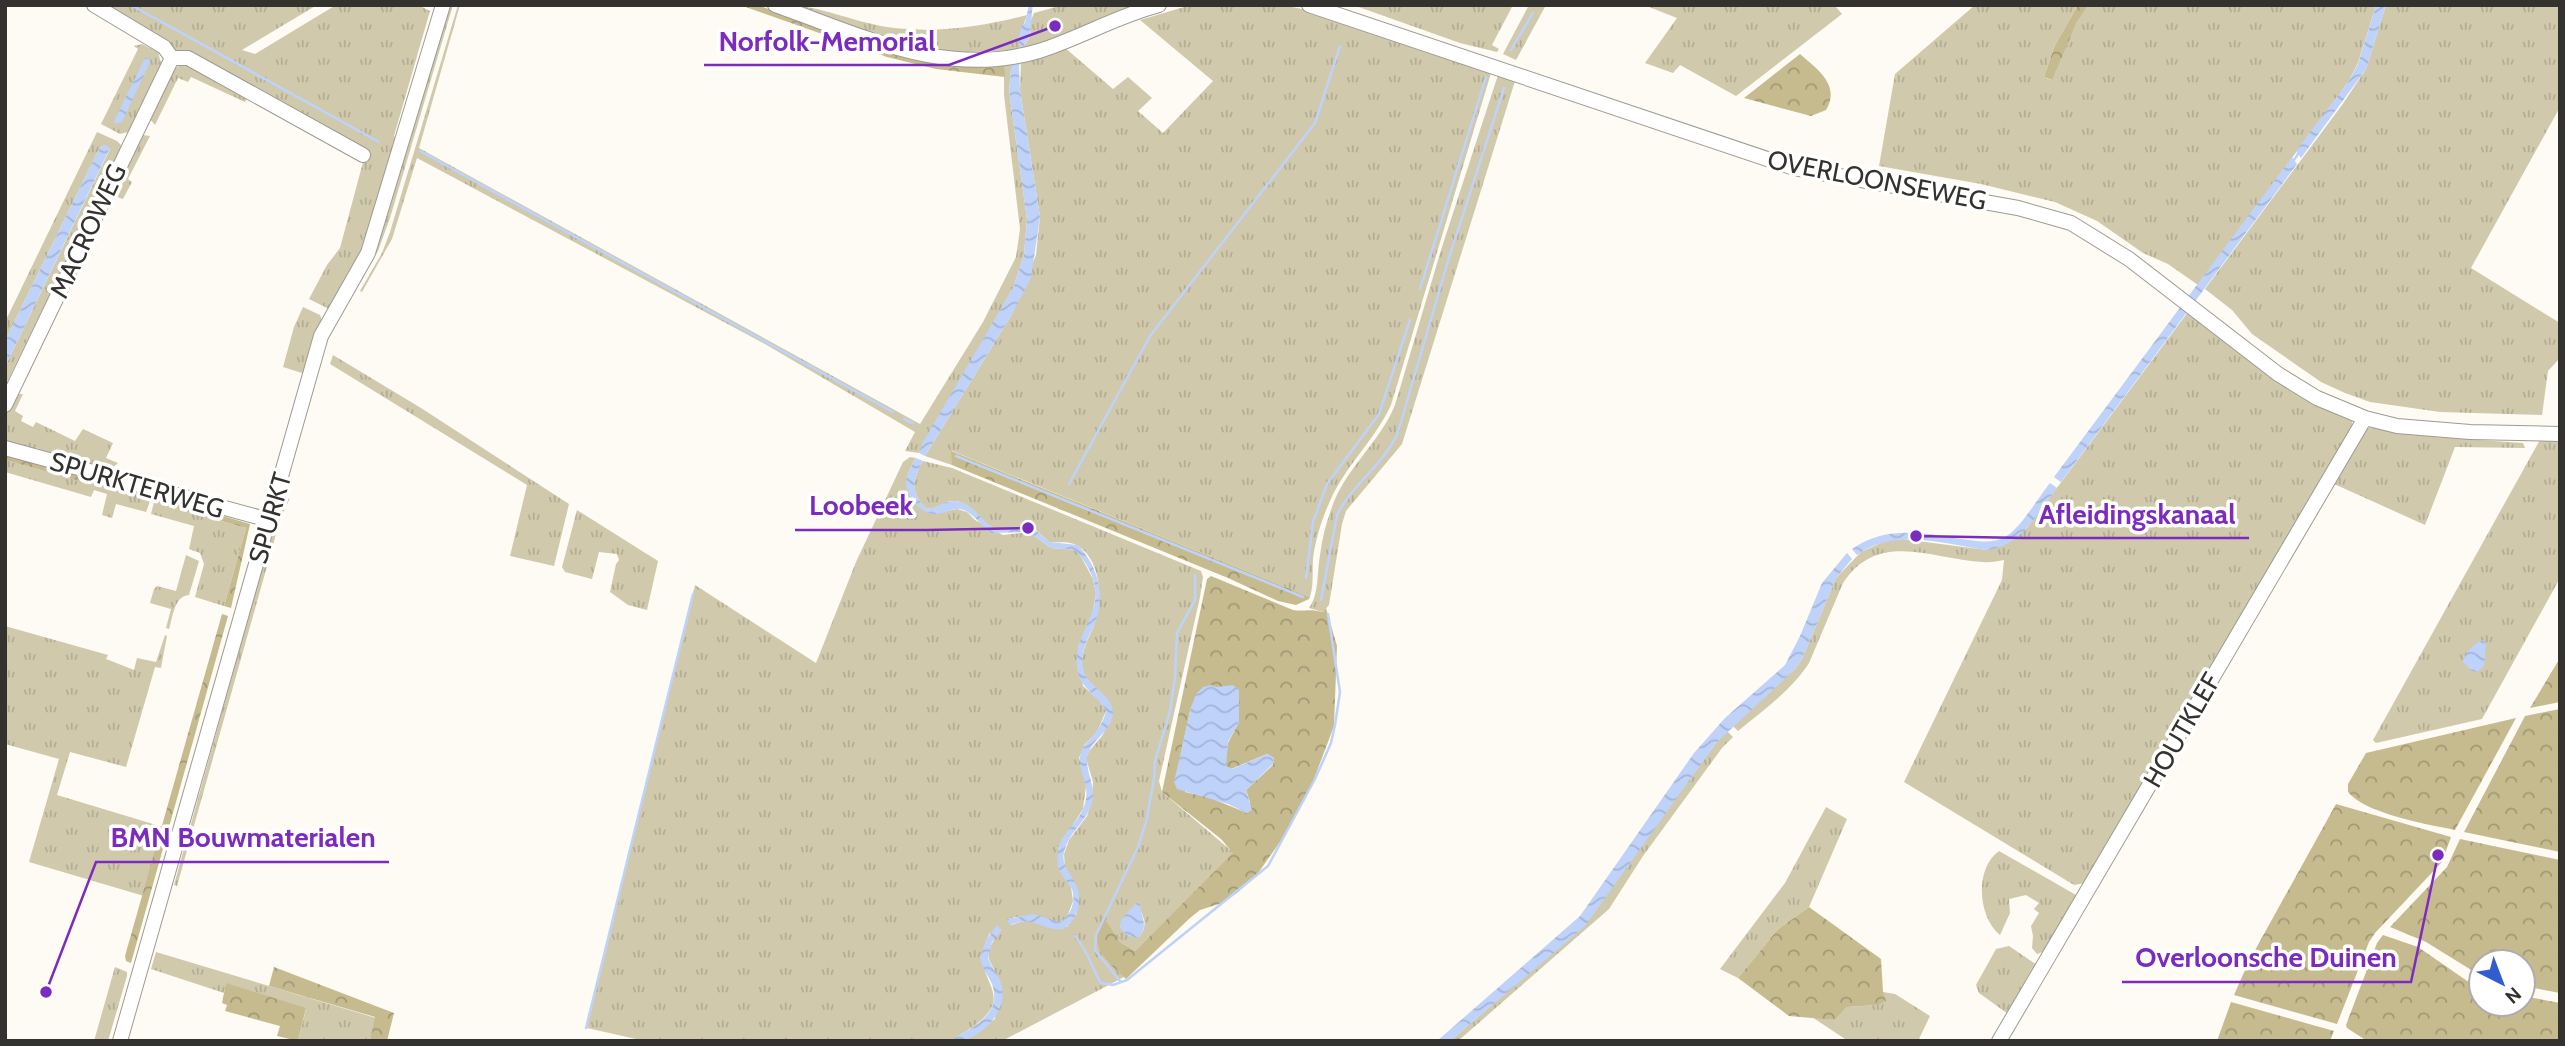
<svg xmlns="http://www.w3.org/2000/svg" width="2565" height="1046" font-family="Cabin,sans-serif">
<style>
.grass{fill:url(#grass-tufts);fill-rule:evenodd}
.forest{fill:url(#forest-crowns);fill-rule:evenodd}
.water{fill:url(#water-waves)}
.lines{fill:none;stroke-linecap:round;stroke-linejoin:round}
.stream{stroke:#bed2fa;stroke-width:2.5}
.minor-casing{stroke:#9c9b93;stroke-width:16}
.minor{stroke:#fff;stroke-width:14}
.labels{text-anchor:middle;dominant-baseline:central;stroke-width:7;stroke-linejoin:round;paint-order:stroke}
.street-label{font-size:26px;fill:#33322f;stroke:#fff}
.leader{fill:none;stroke:#7b2cbf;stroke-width:2.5}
.callout-dot{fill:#7b2cbf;stroke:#fff;stroke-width:2.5}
.callout-label{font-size:28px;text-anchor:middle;font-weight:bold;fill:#7b2cbf;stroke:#fff;stroke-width:7;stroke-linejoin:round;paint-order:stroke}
</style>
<defs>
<pattern id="grass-tufts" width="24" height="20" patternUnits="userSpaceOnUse" patternTransform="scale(1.75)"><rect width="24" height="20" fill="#d0c9ac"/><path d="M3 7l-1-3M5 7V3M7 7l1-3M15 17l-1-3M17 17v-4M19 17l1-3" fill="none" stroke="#b3ad94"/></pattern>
<pattern id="forest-crowns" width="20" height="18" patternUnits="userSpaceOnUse" patternTransform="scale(1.75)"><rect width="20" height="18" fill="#c6bb8f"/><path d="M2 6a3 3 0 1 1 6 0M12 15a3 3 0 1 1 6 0" fill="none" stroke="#a19975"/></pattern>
<pattern id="water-waves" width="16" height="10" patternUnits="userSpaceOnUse" patternTransform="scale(1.75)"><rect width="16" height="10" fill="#bed2fa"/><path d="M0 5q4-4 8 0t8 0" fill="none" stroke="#a4b5d7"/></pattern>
</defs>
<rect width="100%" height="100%" fill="#fdfbf3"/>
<path class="grass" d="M107,5H317L242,50L255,54L336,5H418L430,11L394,136L398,140L360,258L329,309L309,299L327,265L340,248L366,151L175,52L159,36Z
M448,5H453L390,218L378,251L357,286Z
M458,5H460L419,148L920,424L983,322L1016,257L1020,229L1004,95V63L1015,61L1011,70L1009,91L1027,219L1024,255L1013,288L919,453L905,451L915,432L765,344L417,158L392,239L362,292L360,291L382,253L390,232Z
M785,5C819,5 853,22 887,27C934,34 981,27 1027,15L1018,40L1021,45L1018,50L942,53L888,39Z
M1063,5H1137L1059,39L1023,49L1024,45C1029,41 1033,30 1029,25L1034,13Z
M1191,5H1282L1302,9L1491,73L1391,405C1375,440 1345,466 1330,501C1322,518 1315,541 1313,559C1312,572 1314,584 1310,597L952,451V465L925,456L1012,314L1036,255L1040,217L1020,90L1021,60L1064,47L1113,89L1128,77L1152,98L1138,111L1163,133L1213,81L1140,20Z
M1353,5H1513L1492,45L1499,49L1497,52L1460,43Z
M1529,5H1546L1516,60L1503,54Z
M1644,5H1838L1836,7L1842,14L1736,96L1680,65L1673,73L1645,63L1677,18Z
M1975,5H2078L2055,45L2044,77L2051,80L2077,22L2089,5H2376L2358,63L2348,82L2198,285L2168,264L2143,253L2097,221L2055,202L1981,184L1879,166L1895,74Z
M2386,5H2560V107L2471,268L2560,323V358L2548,371L2542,415L2440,412L2370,402L2345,393L2321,382L2252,334L2232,310L2205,289L2342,105L2366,69Z
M142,44L158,52L161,63L128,132L120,134L101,124L138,49L134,46Z
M182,64L187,65L247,98L245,102L191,77L188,82L178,78L155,125L149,118L172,70Z
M1498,75L1515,81L1402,444L1346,511L1342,524L1329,605L1323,612L1309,608C1319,595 1317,572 1320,555C1322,539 1326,523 1332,507C1345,469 1380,442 1395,405L1441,250Z
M97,132L117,141L121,145L120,150L5,386V367L110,149L102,146L98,151L5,341V322Z
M143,135L150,136L128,179L132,182L123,199L114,196L113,194Z
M303,307L320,315L322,320L305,374L283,367L294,327Z
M2188,312C2240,352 2290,396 2352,421L2353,432L2085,883L2074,885L1904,782L2002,580L2004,560C1997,561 1990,563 1983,562C1933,560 1879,529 1843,583L1809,663C1791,691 1763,710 1738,731L1733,726L1796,668L1802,659L1836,578L1861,552L1885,541L1902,539L1987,550L2027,528Z
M333,355L421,408L569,504L554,566L510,556L527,485L330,364Z
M17,394H23L15,411L23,416L21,421L33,427L36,422L75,441L83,429L113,443L106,458L118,463L111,469V473L40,453L41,450L37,448L36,451L5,442V416Z
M2375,427L2435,437L2523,443L2525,448L2455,447L2425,525L2332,483L2366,428Z
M2560,437V578L2482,719L2376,743L2373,740L2541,438Z
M910,457L916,458C898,487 907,498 933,514L957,509L967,512L975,520L1003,535L1029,532L1051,548L1075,550L1079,553L1093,579L1096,593L1092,616L1078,648L1083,686L1099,700L1106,711L1097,732L1085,744L1079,758L1086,786L1083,809L1058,848L1059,869L1071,887L1073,901L1067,917L1060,922C1039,921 1032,912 1008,919L1011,925C1030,917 1047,926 1067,927L1077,913L1073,880L1065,869L1064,854L1069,840L1087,816L1092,800L1093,782L1086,758L1089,751L1102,736L1112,717C1108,709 1106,699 1100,692C1092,683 1084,680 1082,666C1081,648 1091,636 1096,619C1103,597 1100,557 1076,545C1069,541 1057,543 1049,542L1035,529H994L958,501H949L932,509L926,508C910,494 913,478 923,461L952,468L1201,571L1203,577L1200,597L1159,781L1162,792L1234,853L1135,951L1120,942L1103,917C1095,952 1098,952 1124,977L1002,1041H965L995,1019C996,1008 1001,988 998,978C989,956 982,959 997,935L990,933C960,986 1039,993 949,1041H645L587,1028L695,585L816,663L856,562L903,462ZM1136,904C1144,914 1149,926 1139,937L1120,927L1122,920Z
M5,460L150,501L146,512L116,504L112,518L102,515L107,494L94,490L91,497L5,472Z
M290,498L280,520L177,886L174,885L280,503Z
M154,502L246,528L224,606L195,597L204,564L200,553L189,549L194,526L151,514Z
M577,510L658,561L647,610L628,605L610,592L616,564L619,560L617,554L599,552L592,579L565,572L562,567Z
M186,555L199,561L189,595C174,596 173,617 169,629L166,628L171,609L150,603L154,589L157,586L176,591Z
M5,626L108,655L106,659L134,670L137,658L156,662L165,635L167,636L161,668L155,667L126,767L70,752L57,795L163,827L144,896L29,862L59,759L5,744Z
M1727,731L1733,737L1722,748L1643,856L1609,909L1458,1041H1450L1585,925L1660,819L1716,743Z
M1826,807L1847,819L1809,907L1778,929L1738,978L1720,969L1785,883Z
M1999,851L2076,895L2077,900L2045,951L2037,954L2032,948L2033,936L2031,926L2039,913L2034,909L2039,903L2026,895L2009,899L2010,913L2000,935C1978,917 1974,869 1999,851Z
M2009,946L2037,965L2008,1014L1979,993L1976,985L1996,949Z
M156,952L376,1018L370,1041H298L306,1009L226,984L224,993L151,969Z
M115,967L127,972V976L108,1041H94Z
M1883,992L1895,994L1930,1016L1918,1041H1848L1812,1017L1835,1020L1847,1007L1877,1005Z"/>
<path class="forest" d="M740,5H757L894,53L1004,63L1005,77L936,69L887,57Z
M2078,5H2089L2077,22L2052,80L2044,77L2055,45Z
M1800,54C1817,69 1841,85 1826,110L1811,116L1744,98Z
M951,451L1310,597L1309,599L1296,605L1278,601L1228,578L952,465Z
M5,453L151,494L150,501L5,460Z
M156,496L250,524L231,608L224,606L246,528L154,502Z
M1211,576L1293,610C1306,612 1308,608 1323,612L1326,608L1337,646L1334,726L1311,787L1287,832L1256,876L1237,893L1222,903L1200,910L1190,918L1126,979C1104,959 1088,947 1103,916L1120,942L1135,951L1233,853L1221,839L1162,792L1207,579ZM1239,690V722L1228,743L1225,766L1231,769L1267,754L1274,758L1273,765L1246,790L1250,802L1247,813L1208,797L1185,792L1182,748L1191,707Z
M222,614L228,616L131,963L126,961L125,956Z
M2560,658V702L2530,708Z
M2560,709V852L2464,832L2525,716Z
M2516,718L2455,830C2427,824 2366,814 2348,792V784L2366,753Z
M2336,804L2451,837L2442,862L2375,933L2369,942L2337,1024L2234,995L2249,961Z
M2460,839L2560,860V993L2523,986V962H2481V976L2426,942L2390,927L2447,867Z
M1809,907L1881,959L1883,992L1886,1001L1877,1005L1847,1007L1835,1020L1789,1016L1738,978L1778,929Z
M2383,935L2418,947L2473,985L2481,986V1004H2523V996L2560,1003V1041L2364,1039L2347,1028L2346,1025L2377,943Z
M274,967L394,1013L387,1041H370L375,1017L269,986Z
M226,983L306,1008L298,1041L277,1036L280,1026L225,1011L227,1005L222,1003Z
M2231,1002L2334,1031L2330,1041H2217Z"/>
<path class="water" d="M1029,5H1033C1030,19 1034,36 1024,45L1019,67L1020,90L1040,217L1031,278L1012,314L925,456L919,453L923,442L1013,288L1024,255L1027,219L1009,91L1011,70L1020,45L1018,40L1022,25L1025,23Z
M2376,5H2386L2366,69L2301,158L2296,151L2348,82L2358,64Z
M145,58H149L150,62L122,122L115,124L114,121Z
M104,144L110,148L5,367V341L98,151Z
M2292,157L2297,164L2061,482L2054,477Z
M916,458L923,461C913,478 910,494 926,508C935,510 939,504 947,502C970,496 978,518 994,529L1030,525L1049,542L1078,545C1098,566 1106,596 1095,623C1088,638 1080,652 1083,669C1086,686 1111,693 1113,711C1114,728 1095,738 1089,751C1082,764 1095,783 1093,798C1090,819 1071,829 1065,849C1059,866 1072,873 1077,887C1083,902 1077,921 1063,929C1042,932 1036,915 1010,925L1007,919L1033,914L1060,922C1071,915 1076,902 1072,889C1069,883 1063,878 1060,872C1057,866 1057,857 1058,850C1060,834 1077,824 1083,809C1093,785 1078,776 1080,757C1081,743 1102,732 1106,711C1099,696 1081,689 1078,672C1068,627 1122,607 1078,553L1074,550L1051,548L1029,532L991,533C983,527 975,516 966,511C954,505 946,515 934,514C921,514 906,496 906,484C907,473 911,467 916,458Z
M2050,483L2057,488C2038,513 2020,547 1987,550C1945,544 1894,527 1857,555L1852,549C1886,525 1923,533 1962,539C1975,541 1992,544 2005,537C2020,529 2038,498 2050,483Z
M1847,553L1852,559L1836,578L1802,659L1796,668L1716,743L1585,926L1450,1041H1437L1580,916L1694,753L1725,718L1785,665L1800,636L1822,583Z
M2483,640L2486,643L2484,666L2477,672L2472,671L2463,662C2465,652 2473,644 2483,640Z
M1211,685L1217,687L1233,685L1239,690V722L1228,742L1226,766L1232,769L1267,754L1274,758L1273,764L1246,790L1252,810L1247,813L1228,804L1177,789L1174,782L1191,707L1196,694L1203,687Z
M1136,903L1140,904C1141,917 1149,926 1139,937C1130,938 1125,936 1120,927L1121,920Z
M997,925L1002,930L992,942L988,958C991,967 998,974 1001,983C1009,1008 988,1031 966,1040C961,1042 954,1041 949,1041C971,1028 1003,1015 992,984C988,975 982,968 980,958L986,940Z"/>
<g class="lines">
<path class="stream" d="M131,5L379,142
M1511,50L1533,13
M420,151L893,412
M2292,163L2300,151
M1420,289L1486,77
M904,419L913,423
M956,456L1303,597
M1069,484L1150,336L1315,123L1340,46
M1306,578L1313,522L1327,484L1379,414L1410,320
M1321,600L1337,515C1352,484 1385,464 1398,432L1448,261L1504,88
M1075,936C1088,950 1091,967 1101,983L1113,985L1127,980L1268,866L1315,779L1331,743L1335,725L1340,692L1328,614
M1120,981L1095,950L1096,935L1138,847L1146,822L1154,779L1155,761L1170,711L1175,677L1177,633L1195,600V575
M586,1028L693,594"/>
<g class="minor-casing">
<path id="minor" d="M94,5L164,47L172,58H188L363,155
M775,5C861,35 946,79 1039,51C1080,38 1117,16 1159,5
M1309,5L1794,168L2018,208L2071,223L2129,259L2278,374L2317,398L2365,418L2397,426L2470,432L2560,434
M5,405L172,58
M5,448L269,520
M120,1041L321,336L368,253L443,5
M1999,1041L2365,418"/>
</g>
<use href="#minor" class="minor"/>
</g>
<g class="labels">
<g class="street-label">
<text transform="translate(1877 180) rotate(11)">OVERLOONSEWEG</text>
<text transform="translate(88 231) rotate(-65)">MACROWEG</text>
<text transform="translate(137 485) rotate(16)">SPURKTERWEG</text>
<text transform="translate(270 518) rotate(-74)">SPURKT</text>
<text transform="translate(2182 730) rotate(-60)">HOUTKLEF</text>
</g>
</g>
<path class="leader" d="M1055 26L949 65H704M1028 528L927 530H795M1916 536L2024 538H2249M46 992L96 862H389M2438 855L2411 982H2122"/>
<g class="callout-dot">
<circle cx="1055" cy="26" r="7"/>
<circle cx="1028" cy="528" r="7"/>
<circle cx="1916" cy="536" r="7"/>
<circle cx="46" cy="992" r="7"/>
<circle cx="2438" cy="855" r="7"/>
</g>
<g class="callout-label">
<text x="827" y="51">Norfolk-Memorial</text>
<text x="861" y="515">Loobeek</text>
<text x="2137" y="524">Afleidingskanaal</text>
<text x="243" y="847">BMN Bouwmaterialen</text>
<text x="2266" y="967">Overloonsche Duinen</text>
</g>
<rect width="2565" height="1046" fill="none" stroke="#33322f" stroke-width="14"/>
<g transform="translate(2502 983) rotate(138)"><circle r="33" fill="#ffffff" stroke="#adadac" stroke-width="2"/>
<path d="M0-5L12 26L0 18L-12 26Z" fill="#325dcd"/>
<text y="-10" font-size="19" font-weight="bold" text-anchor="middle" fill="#33322f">N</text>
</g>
</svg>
